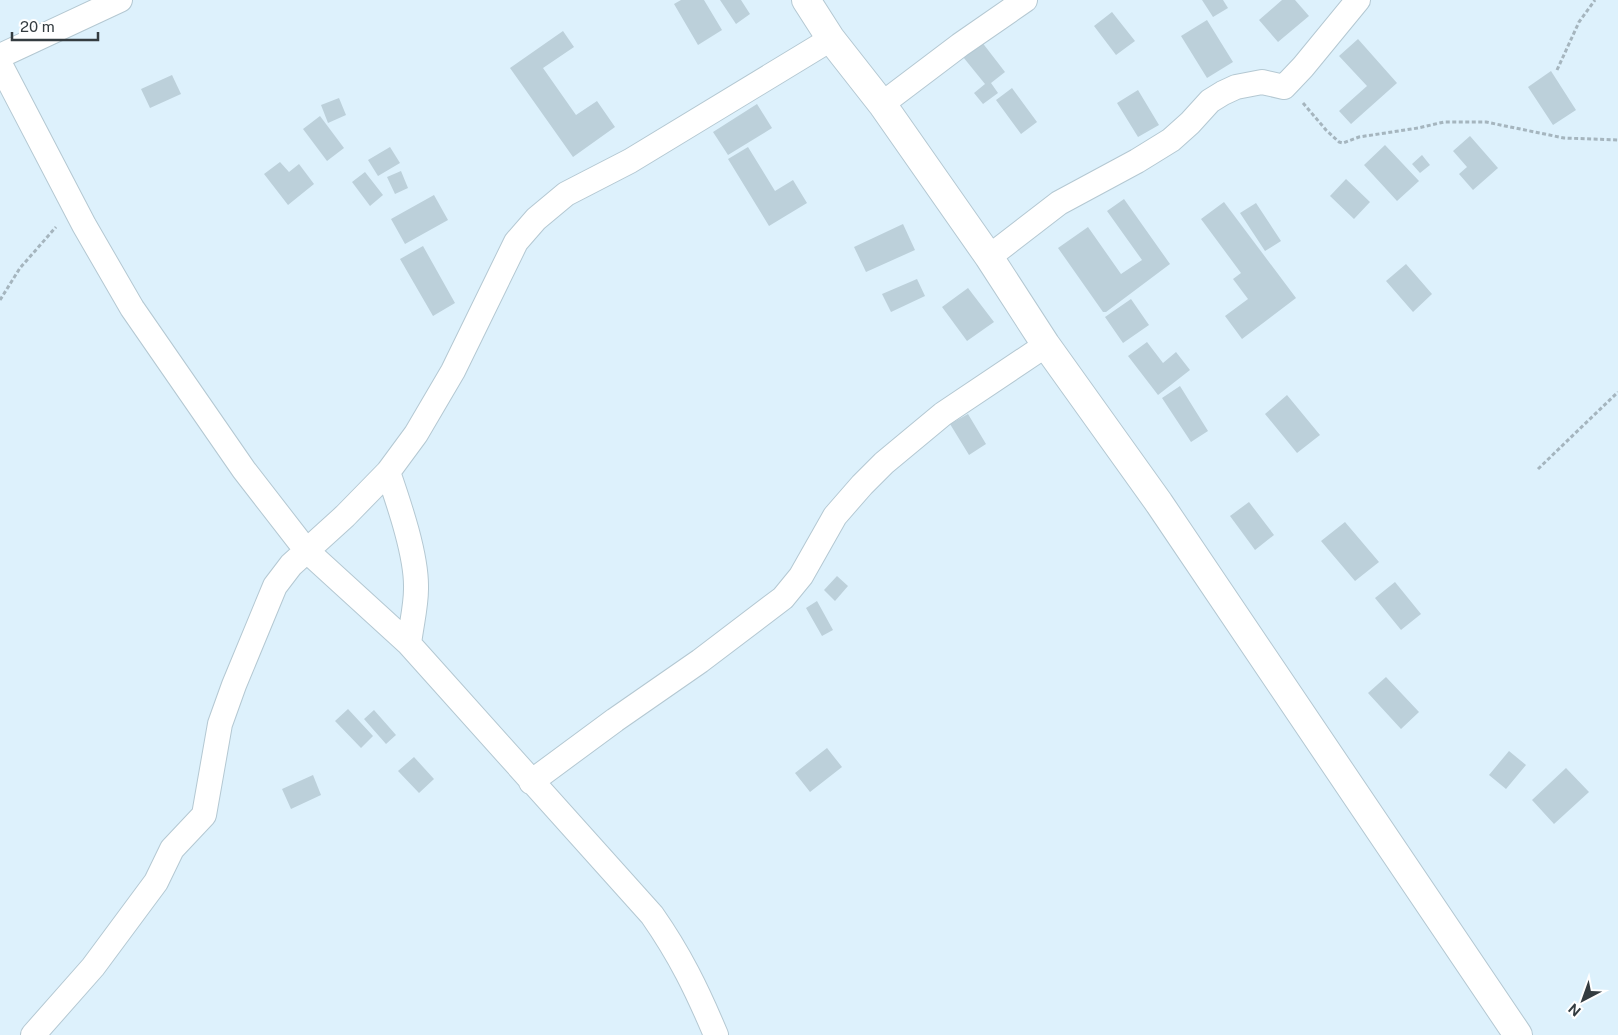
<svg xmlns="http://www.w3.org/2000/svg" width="1618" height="1035" font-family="'Public Sans',sans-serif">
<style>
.building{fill:#bcd0da}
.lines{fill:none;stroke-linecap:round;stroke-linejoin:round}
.minor-casing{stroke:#b4c8d2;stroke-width:26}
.tertiary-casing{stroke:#b4c8d2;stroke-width:30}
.path{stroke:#a5b5be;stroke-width:3;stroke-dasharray:4 2.5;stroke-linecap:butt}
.minor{stroke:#fff;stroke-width:24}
.tertiary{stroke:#fff;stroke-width:28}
</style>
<rect width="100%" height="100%" fill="#ddf1fc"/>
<path class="building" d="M681,0H704L722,30L698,45L674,4Z
M720,0H741L750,14L736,24Z
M1202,0H1223L1228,8L1213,17Z
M1282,0H1295L1309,16L1278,42L1259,20Z
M1112,12L1135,41L1116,55L1094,26Z
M1207,20L1233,62L1207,78L1181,36Z
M563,31L574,47L543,68L576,115L597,101L615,127L573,157L510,68Z
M978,37L1005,72L991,83L998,93L983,104L974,93L985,84L959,52Z
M1358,39L1397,83L1351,124L1339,111L1367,86L1339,56Z
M1551,71L1576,110L1553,125L1528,87Z
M172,75L181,94L150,108L141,89Z
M1012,88L1037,122L1021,134L996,100Z
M1138,90L1159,125L1138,137L1117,103Z
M339,98L346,115L328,123L321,105Z
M757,104L772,128L728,155L713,132Z
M320,116L344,148L327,161L303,129Z
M1470,136L1498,168L1473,190L1459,174L1467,167L1453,151Z
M1385,145L1419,181L1397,201L1364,165Z
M390,147L400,163L378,176L368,160Z
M748,147L775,191L793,180L807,203L769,226L728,159Z
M1422,155L1430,165L1420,173L1412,164Z
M280,162L289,172L299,164L314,184L288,205L264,174Z
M401,171L408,188L395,194L387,177Z
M365,172L383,195L370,206L352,182Z
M1346,179L1370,202L1354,219L1330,196Z
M434,195L448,220L405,244L391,219Z
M1124,199L1170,264L1106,312H1103L1058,248L1088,227L1121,274L1142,260L1107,211Z
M1224,202L1296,298L1242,339L1225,316L1248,299L1233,279L1241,273L1201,219Z
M1256,203L1281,241L1265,251L1240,213Z
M903,224L915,250L866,272L854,247Z
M423,246L455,303L433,316L400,259Z
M1406,264L1432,294L1413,312L1386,281Z
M917,279L925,296L891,312L882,294Z
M968,288L994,322L967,341L942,307Z
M1131,299L1149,325L1123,343L1105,317Z
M1147,342L1163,363L1176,352L1190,370L1158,395L1128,356Z
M1180,386L1208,431L1191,442L1162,398Z
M1287,395L1320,435L1297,453L1265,414Z
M968,414L986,444L969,455L950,424Z
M1249,502L1274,535L1255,550L1230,516Z
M1345,522L1379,562L1355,581L1321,541Z
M837,576L848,586L835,601L824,590Z
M1395,582L1421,614L1401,630L1375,598Z
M817,601L833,630L822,636L806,608Z
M1386,677L1419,712L1401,729L1368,693Z
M348,709L373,736L361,748L335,721Z
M374,710L396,735L386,744L364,719Z
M827,748L842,767L810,792L795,773Z
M1509,751L1526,765L1506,789L1489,775Z
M414,757L434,779L419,793L398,771Z
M1566,768L1589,792L1554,824L1532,800Z
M313,775L321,795L291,809L282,789Z"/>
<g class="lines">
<g class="minor-casing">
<path id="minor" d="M0,56L120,0
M0,64L84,225L132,308L244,470L306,550L409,644L652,915C680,955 697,990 716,1035
M882,104L960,45L1025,0
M989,257L1059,203L1137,161L1171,140L1190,123L1210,101L1223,93L1236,87L1262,82L1284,87L1303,67L1358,0
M388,472C399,504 417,556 416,589C416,607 411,626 409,644
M531,782L615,720L700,661L783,598L801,576L835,516L862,485L884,463L943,414L1046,345
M33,1035L93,967L156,882L172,849L204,815L220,724L234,685L275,586L291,565L345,516L388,472L416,434L453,371L516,242L536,219L566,194L630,161L831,39"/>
</g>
<g class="tertiary-casing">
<path id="tertiary" d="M806,0L831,39L882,104L989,257L1046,345L1159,503L1518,1035"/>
</g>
<path class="path" d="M1557,70L1579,22L1595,0
M1303,103L1326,130L1339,142L1343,143L1359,137L1418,128L1444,122H1486L1564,138L1618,140
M0,300L20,268L56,227
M1538,469L1618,392"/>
<use href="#minor" class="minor"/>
<use href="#tertiary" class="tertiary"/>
</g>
<g transform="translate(1583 1000) rotate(221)" stroke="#ffffff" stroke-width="4" paint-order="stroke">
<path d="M0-4L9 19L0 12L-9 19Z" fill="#343c40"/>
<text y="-8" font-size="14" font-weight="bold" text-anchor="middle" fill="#343c40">N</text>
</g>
<path d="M12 32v8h86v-8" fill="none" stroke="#343c40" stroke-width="2.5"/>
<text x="20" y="32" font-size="15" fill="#343c40" stroke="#ffffff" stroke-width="4" paint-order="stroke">20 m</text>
</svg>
